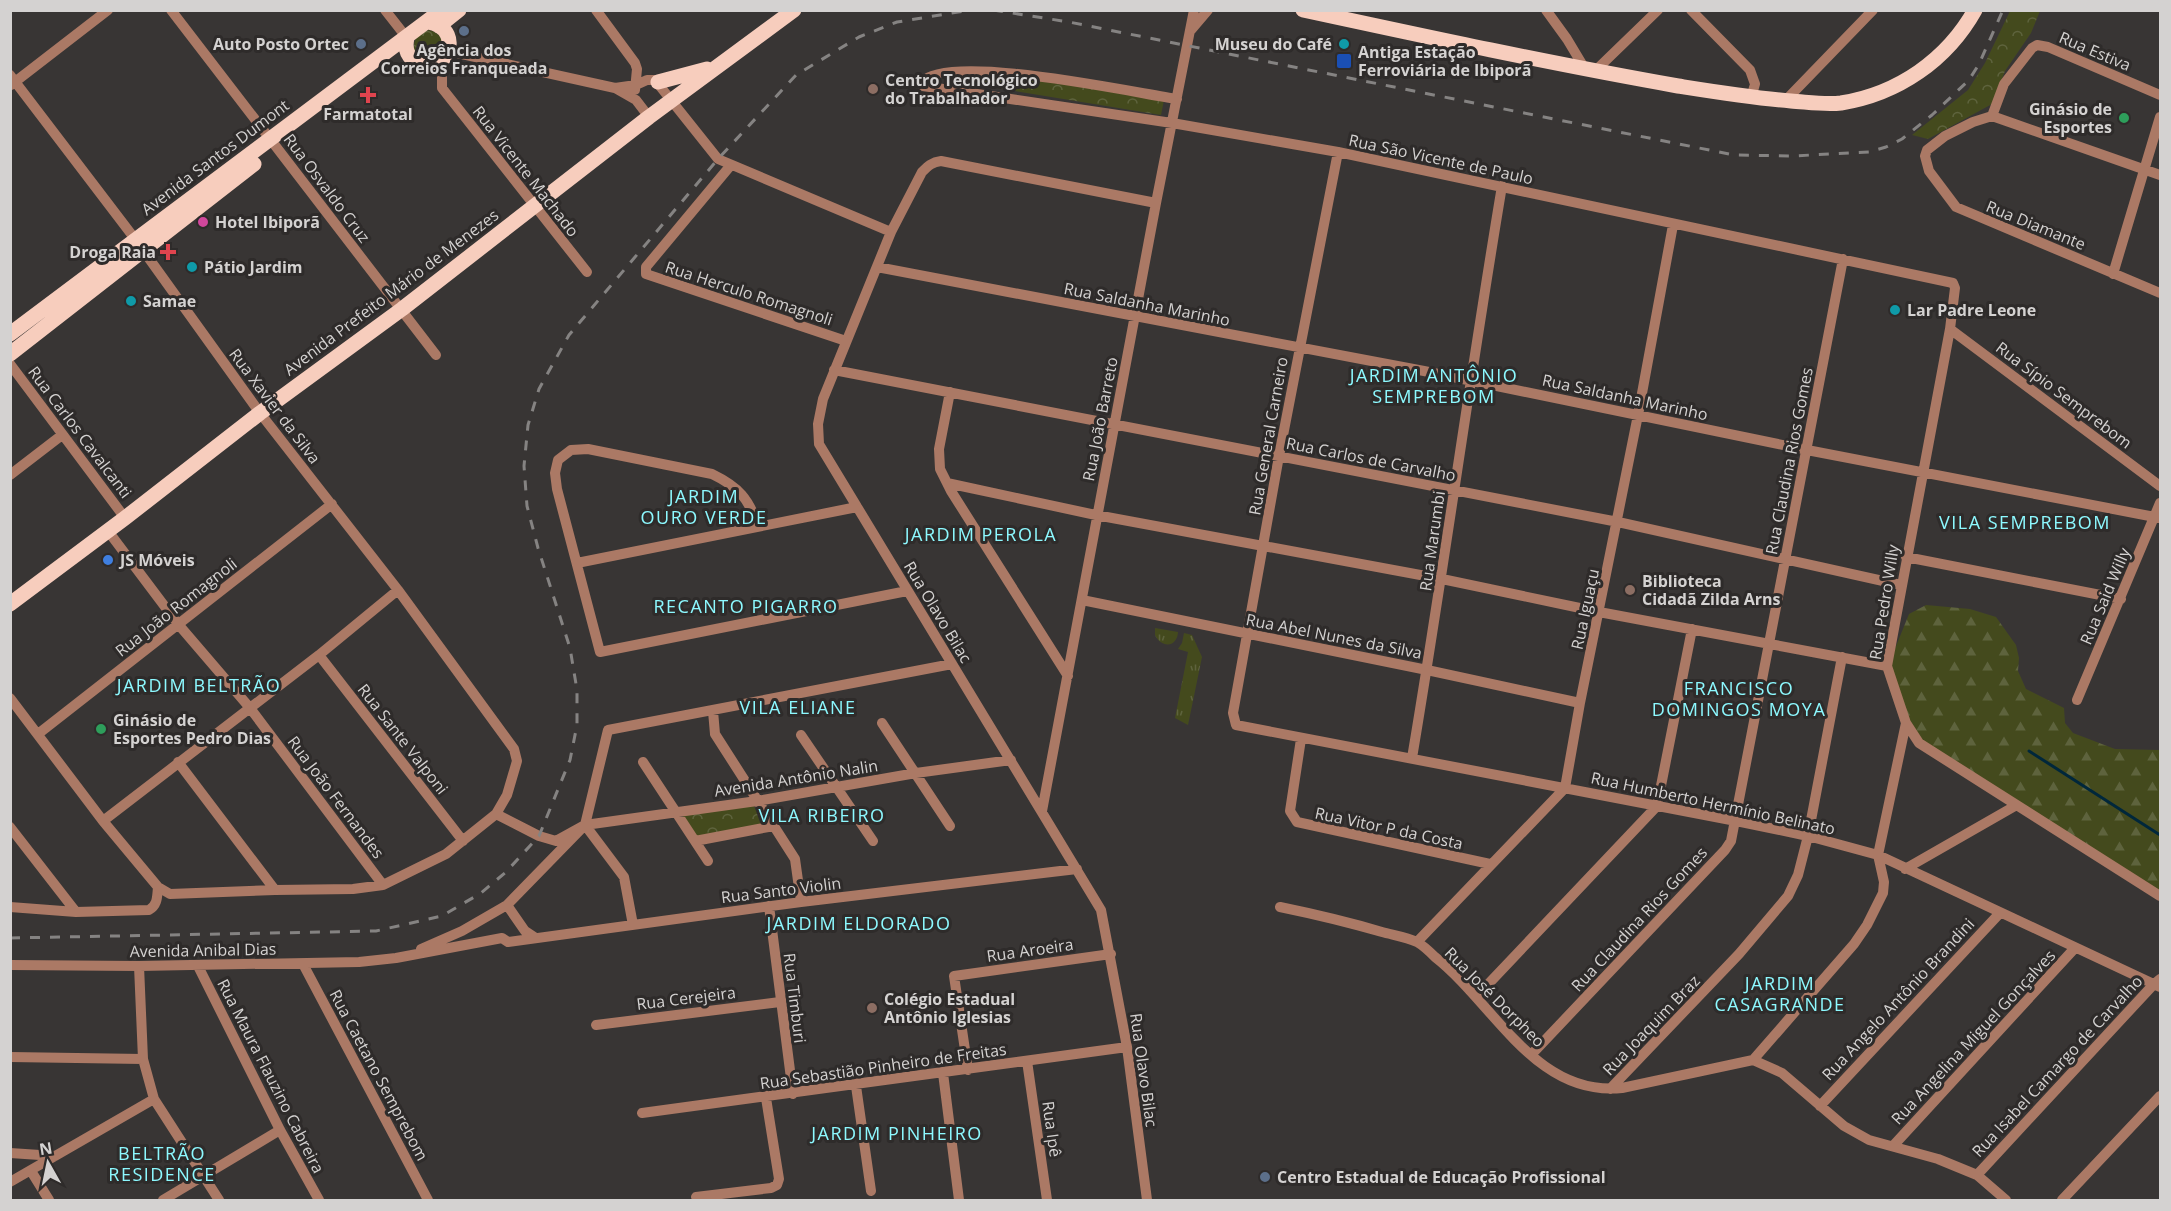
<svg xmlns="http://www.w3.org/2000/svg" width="2171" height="1211" font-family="'Open Sans',sans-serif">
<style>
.grass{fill:url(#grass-tufts)}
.forest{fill:url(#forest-firs)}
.park{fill:url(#park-crowns)}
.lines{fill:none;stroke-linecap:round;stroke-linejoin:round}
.stream{stroke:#00273b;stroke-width:3}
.minor{stroke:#ab7965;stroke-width:10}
.major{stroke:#f7cdbd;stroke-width:15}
.rail{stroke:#858382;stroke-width:3;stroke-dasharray:10 10;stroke-linecap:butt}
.service-dot{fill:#5c6f8a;stroke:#2e2b2a;stroke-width:2}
.culture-dot{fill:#0f9aa8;stroke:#2e2b2a;stroke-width:2}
.transit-dot{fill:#1a4fb4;stroke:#2e2b2a;stroke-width:2}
.education-dot{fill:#8d6e63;stroke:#2e2b2a;stroke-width:2}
.health-dot{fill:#e0444e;stroke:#2e2b2a;stroke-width:2}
.leisure-dot{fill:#2e9e5b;stroke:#2e2b2a;stroke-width:2}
.hotel-dot{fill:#d1479c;stroke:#2e2b2a;stroke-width:2}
.shop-dot{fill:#3f7fe0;stroke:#2e2b2a;stroke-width:2}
.labels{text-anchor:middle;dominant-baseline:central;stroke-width:6;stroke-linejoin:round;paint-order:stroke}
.poi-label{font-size:16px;font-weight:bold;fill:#d4d2d1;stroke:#2e2b2a;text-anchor:start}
.street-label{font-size:16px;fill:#d4d2d1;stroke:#2e2b2a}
.neighbourhood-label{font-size:18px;letter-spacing:1.5px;fill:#8df9ff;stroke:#2e2b2a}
</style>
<defs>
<pattern id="grass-tufts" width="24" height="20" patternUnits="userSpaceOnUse" patternTransform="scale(1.5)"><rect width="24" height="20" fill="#444a1d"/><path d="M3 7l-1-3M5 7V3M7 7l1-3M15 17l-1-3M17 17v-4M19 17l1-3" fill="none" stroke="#5e633d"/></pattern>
<pattern id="forest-firs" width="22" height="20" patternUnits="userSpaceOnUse" patternTransform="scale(1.5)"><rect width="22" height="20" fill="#444a1d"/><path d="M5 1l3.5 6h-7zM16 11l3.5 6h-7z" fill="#5e633d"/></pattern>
<pattern id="park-crowns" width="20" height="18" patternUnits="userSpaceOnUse" patternTransform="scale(1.5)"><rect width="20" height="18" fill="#444a1d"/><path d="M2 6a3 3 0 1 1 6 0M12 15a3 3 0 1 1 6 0" fill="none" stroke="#5e633d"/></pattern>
</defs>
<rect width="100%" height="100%" fill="#383534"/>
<path class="grass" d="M1155,628L1178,632C1177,648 1161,648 1155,635Z
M1184,633L1192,635L1202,657L1188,725L1175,718L1188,652L1178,649L1182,643Z"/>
<path class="forest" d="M1926,605L1970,609L1996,617L2016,645L2019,658L2018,671L2026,689L2064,708L2065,723L2073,733L2115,749L2160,750V891L1914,735L1888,666L1909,614Z"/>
<path class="park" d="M2010,11H2040L2031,33L2005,71L1992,104L1928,139L1912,135L1968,90L1985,63Z
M429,30C440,33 442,38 444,48L431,62L414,52C413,41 416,32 429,30Z
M1006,75L1164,100L1161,115L942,79L946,76Z
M752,803L765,825L698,838L682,815Z"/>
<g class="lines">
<path class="stream" d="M2029,751L2160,835"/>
<path class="minor" d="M171,10L436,355
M385,10L407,38
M596,10L635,63L637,69L635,90
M1546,10L1567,39L1585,69
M1691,10L1750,70L1755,84L1751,98
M1191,30L1208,10
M448,51L615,88L636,100L649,117
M442,61V88L587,272
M1595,71L1658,10
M10,75L135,239L260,413L398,590L514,749L517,761L507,795L496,814L446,854L383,885L353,889L275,890L170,894L158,887L103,821L10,698
M11,85L108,10
M615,88L636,85L647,80H655L718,159L891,232
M2160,95L2048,47L2037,45L2032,48L2004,84L1992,116L1973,122L1945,136L1927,150L1925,156L1929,171L1956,207L2160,293
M1177,99C1135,93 947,52 922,82L923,86L1172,123L1338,152L1953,283L1955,288L1950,329L1887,666L1906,723L1919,743L2160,896
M1785,101L1873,10
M1992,116L2160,175
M1338,152L1279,456L1233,713L1236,725L1736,821L1808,836L1878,855L2160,987
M731,165L646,267V274L846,341
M877,267L1424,371L1807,450L2160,518
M2113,274L2160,117
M1950,329L2160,486
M10,364L125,518
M834,370L1618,522L1901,585
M950,392L939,449L940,469L951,491L1068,676
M10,475L62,435
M947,483L1096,515L1442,579L1599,612L1887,666
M758,526C749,499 739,487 712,474L588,449L571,450L558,460L555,473L557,489L600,652L907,591
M108,531L178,624L250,708L383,885
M1906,557L2121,599
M577,563L857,507
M1082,600L1427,670L1580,703
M319,655L463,841
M2077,700L2160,503
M713,711L715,734L795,859L801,902
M882,723L950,826
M38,734L332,504
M801,735L873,841
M1301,739L1290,811L1297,822L1490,864
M1412,758C1444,568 1470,376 1502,186
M178,762L275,890
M643,762L708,861
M1042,811L1156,203L1194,10
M496,814L539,836L556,841L585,825L757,801L916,773L1011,760
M103,821L319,655L398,590
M585,825L624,877L633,925
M10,827L76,912
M695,841L774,826
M1905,869L2015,806
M507,905L525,931L534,937
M769,906L793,1094
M10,907L76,912L149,910C158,905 157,896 158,887
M1280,907C1314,914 1348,922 1382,932C1393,935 1407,937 1417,942C1424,946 1430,952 1435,957C1494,1003 1535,1097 1622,1088L1753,1060L1782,1073L1844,1126L1869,1140L1938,1159L1977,1175L2006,1200
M1417,942L1565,788L1580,703L1638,415L1673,225
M421,949L462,931L507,905L585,825L608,730L952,664
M303,964L428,1200
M10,965L139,966L359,962L396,958L502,938L508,942L801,902L1077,869
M139,966L143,1059L154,1099L219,1200
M198,966L280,1130L319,1200
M1476,997L1657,806L1692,629
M596,1025L780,1002
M1531,1055L1725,850L1731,841L1843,259
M10,1057L143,1059
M1753,1060L1854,944L1867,925L1883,893L1884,882L1878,855L1906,723
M1027,1061L1047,1200
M968,1070L954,976L1111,954
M943,1073L959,1200
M856,1086L871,1191
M1610,1089L1739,954L1788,896L1798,875L1808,836L1842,657
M1820,1106L1999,914
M642,1113L1127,1047
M1893,1146L2074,949
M10,1153L55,1156
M31,1171L49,1200
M1977,1175L2154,984L2160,979
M10,1182L154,1099
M696,1197L771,1188L777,1185L779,1179L766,1098
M163,1200L280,1130
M1147,1200L1127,1047L1101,910L819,444L818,424L823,399L891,232L922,172C928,166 932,162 941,161L1156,203
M2062,1200L2160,1096"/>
<path class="major" d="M1303,10C1428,37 1553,64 1678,86C1716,92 1753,98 1791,101C1807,102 1825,105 1841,103C1898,94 1947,60 1975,10
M439,26L459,10
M407,38C405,46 406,54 413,60C439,86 471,30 428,22
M658,82L707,69
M10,334L442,10
M10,354L254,164
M10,604L125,518L260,413L402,309L649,117L794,10"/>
<path class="rail" d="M993,10L1069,22L1734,155L1792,156L1869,152L1886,147L1902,139L1932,115L1969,80L1979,64L2003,10
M10,938L376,931L442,916L481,893L506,872L539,836L570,760L577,725V690L570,648L538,548L527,506L524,466L528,425L539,389L569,335L718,159L796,75L859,37L897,22L971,10"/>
</g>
<g class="service-dot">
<circle cx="464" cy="31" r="6"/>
<circle cx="361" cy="44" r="6"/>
<circle cx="1265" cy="1177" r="6"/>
</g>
<g class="culture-dot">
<circle cx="1344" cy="44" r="6"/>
<circle cx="192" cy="267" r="6"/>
<circle cx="131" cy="301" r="6"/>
<circle cx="1895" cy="310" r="6"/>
</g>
<rect class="transit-dot" x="1336" y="53" width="16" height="16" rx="3"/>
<g class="education-dot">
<circle cx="873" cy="89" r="6"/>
<circle cx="1630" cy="590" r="6"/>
<circle cx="872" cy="1008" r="6"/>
</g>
<g class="health-dot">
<path d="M365 86h6v6h6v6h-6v6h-6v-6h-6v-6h6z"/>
<path d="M165 243h6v6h6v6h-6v6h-6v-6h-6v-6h6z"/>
</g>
<g class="leisure-dot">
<circle cx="2124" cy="118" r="6"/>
<circle cx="101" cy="729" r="6"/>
</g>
<circle class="hotel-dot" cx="203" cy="222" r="6"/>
<circle class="shop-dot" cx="108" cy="560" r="6"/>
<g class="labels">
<g class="poi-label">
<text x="349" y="44" text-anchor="end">Auto Posto Ortec</text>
<text x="1332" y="44" text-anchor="end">Museu do Café</text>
<text x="464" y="50" text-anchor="middle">Agência dos<tspan x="464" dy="18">Correios Franqueada</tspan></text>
<text x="1358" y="52">Antiga Estação<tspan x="1358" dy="18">Ferroviária de Ibiporã</tspan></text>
<text x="885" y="80">Centro Tecnológico<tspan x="885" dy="18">do Trabalhador</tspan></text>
<text x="2112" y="109" text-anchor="end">Ginásio de<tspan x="2112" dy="18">Esportes</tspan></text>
<text x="368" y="114" text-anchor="middle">Farmatotal</text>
<text x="215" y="222">Hotel Ibiporã</text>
<text x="156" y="252" text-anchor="end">Droga Raia</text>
<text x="204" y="267">Pátio Jardim</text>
<text x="143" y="301">Samae</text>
<text x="1907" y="310">Lar Padre Leone</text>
<text x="120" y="560">JS Móveis</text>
<text x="1642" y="581">Biblioteca<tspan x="1642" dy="18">Cidadã Zilda Arns</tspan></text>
<text x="113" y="720">Ginásio de<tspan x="113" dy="18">Esportes Pedro Dias</tspan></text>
<text x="884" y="999">Colégio Estadual<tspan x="884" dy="18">Antônio Iglesias</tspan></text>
<text x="1277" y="1177">Centro Estadual de Educação Profissional</text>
</g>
<g class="street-label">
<text transform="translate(2095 51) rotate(23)">Rua Estiva</text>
<text transform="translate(215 157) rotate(-37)">Avenida Santos Dumont</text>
<text transform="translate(1441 159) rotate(12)">Rua São Vicente de Paulo</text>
<text transform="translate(526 171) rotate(52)">Rua Vicente Machado</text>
<text transform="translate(327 188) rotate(53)">Rua Osvaldo Cruz</text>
<text transform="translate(2036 225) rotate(22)">Rua Diamante</text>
<text transform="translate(391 292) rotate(-37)">Avenida Prefeito Mário de Menezes</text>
<text transform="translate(749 293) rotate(18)">Rua Herculo Romagnoli</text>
<text transform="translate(1147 304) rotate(11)">Rua Saldanha Marinho</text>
<text transform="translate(2064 395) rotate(37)">Rua Sípio Semprebom</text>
<text transform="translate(1625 397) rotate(12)">Rua Saldanha Marinho</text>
<text transform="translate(275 406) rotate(53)">Rua Xavier da Silva</text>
<text transform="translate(1100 419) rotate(-79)">Rua João Barreto</text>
<text transform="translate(80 432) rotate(53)">Rua Carlos Cavalcanti</text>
<text transform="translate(1268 436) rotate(-80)">Rua General Carneiro</text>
<text transform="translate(1371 459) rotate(11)">Rua Carlos de Carvalho</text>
<text transform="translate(1789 461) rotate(-79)">Rua Claudina Rios Gomes</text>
<text transform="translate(1432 541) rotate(-82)">Rua Marumbi</text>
<text transform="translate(2105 596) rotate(-67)">Rua Said Willy</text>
<text transform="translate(1884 602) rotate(-81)">Rua Pedro Willy</text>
<text transform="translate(176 607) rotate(-38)">Rua João Romagnoli</text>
<text transform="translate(1585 609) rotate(-78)">Rua Iguaçu</text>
<text transform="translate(938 612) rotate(59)">Rua Olavo Bilac</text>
<text transform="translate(1334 636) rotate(11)">Rua Abel Nunes da Silva</text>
<text transform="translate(403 739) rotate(52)">Rua Sante Valponi</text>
<text transform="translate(796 778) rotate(-9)">Avenida Antônio Nalin</text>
<text transform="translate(336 797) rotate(53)">Rua João Fernandes</text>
<text transform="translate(1713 803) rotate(12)">Rua Humberto Hermínio Belinato</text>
<text transform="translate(1389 828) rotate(12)">Rua Vitor P da Costa</text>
<text transform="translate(781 890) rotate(-7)">Rua Santo Violin</text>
<text transform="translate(1639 919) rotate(-47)">Rua Claudina Rios Gomes</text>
<text transform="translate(203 950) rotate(-1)">Avenida Anibal Dias</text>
<text transform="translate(1030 950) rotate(-8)">Rua Aroeira</text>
<text transform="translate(1495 997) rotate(45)">Rua José Dorpheo</text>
<text transform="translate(686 998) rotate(-7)">Rua Cerejeira</text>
<text transform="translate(795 998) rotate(83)">Rua Timburi</text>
<text transform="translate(1898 999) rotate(-47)">Rua Angelo Antônio Brandini</text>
<text transform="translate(1651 1025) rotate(-46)">Rua Joaquim Braz</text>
<text transform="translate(1973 1037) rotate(-47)">Rua Angelina Miguel Gonçalves</text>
<text transform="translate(883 1066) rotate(-8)">Rua Sebastião Pinheiro de Freitas</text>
<text transform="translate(2057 1066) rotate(-47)">Rua Isabel Camargo de Carvalho</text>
<text transform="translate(1144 1070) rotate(82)">Rua Olavo Bilac</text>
<text transform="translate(379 1075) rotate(62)">Rua Caetano Semprebom</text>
<text transform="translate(271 1076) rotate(63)">Rua Maura Flauzino Cabreira</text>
<text transform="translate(1052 1129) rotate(82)">Rua Ipê</text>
</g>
<g class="neighbourhood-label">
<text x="1434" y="375">JARDIM ANTÔNIO<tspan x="1434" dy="21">SEMPREBOM</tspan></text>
<text x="704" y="496">JARDIM<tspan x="704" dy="21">OURO VERDE</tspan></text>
<text x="2025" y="522">VILA SEMPREBOM</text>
<text x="981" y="534">JARDIM PEROLA</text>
<text x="746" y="606">RECANTO PIGARRO</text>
<text x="199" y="685">JARDIM BELTRÃO</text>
<text x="1739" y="688">FRANCISCO<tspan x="1739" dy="21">DOMINGOS MOYA</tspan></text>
<text x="798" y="707">VILA ELIANE</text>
<text x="822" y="815">VILA RIBEIRO</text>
<text x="859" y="923">JARDIM ELDORADO</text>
<text x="1780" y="983">JARDIM<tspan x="1780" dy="21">CASAGRANDE</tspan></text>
<text x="897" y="1133">JARDIM PINHEIRO</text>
<text x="162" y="1153">BELTRÃO<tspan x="162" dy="21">RESIDENCE</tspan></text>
</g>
</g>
<rect width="2171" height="1211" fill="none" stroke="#d4d2d1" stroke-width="24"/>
<g transform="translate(48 1163) rotate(351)" stroke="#2e2b2a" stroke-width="4.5" paint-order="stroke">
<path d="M0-4.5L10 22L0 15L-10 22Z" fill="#d4d2d1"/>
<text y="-9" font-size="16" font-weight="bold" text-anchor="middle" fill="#d4d2d1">N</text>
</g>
</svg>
